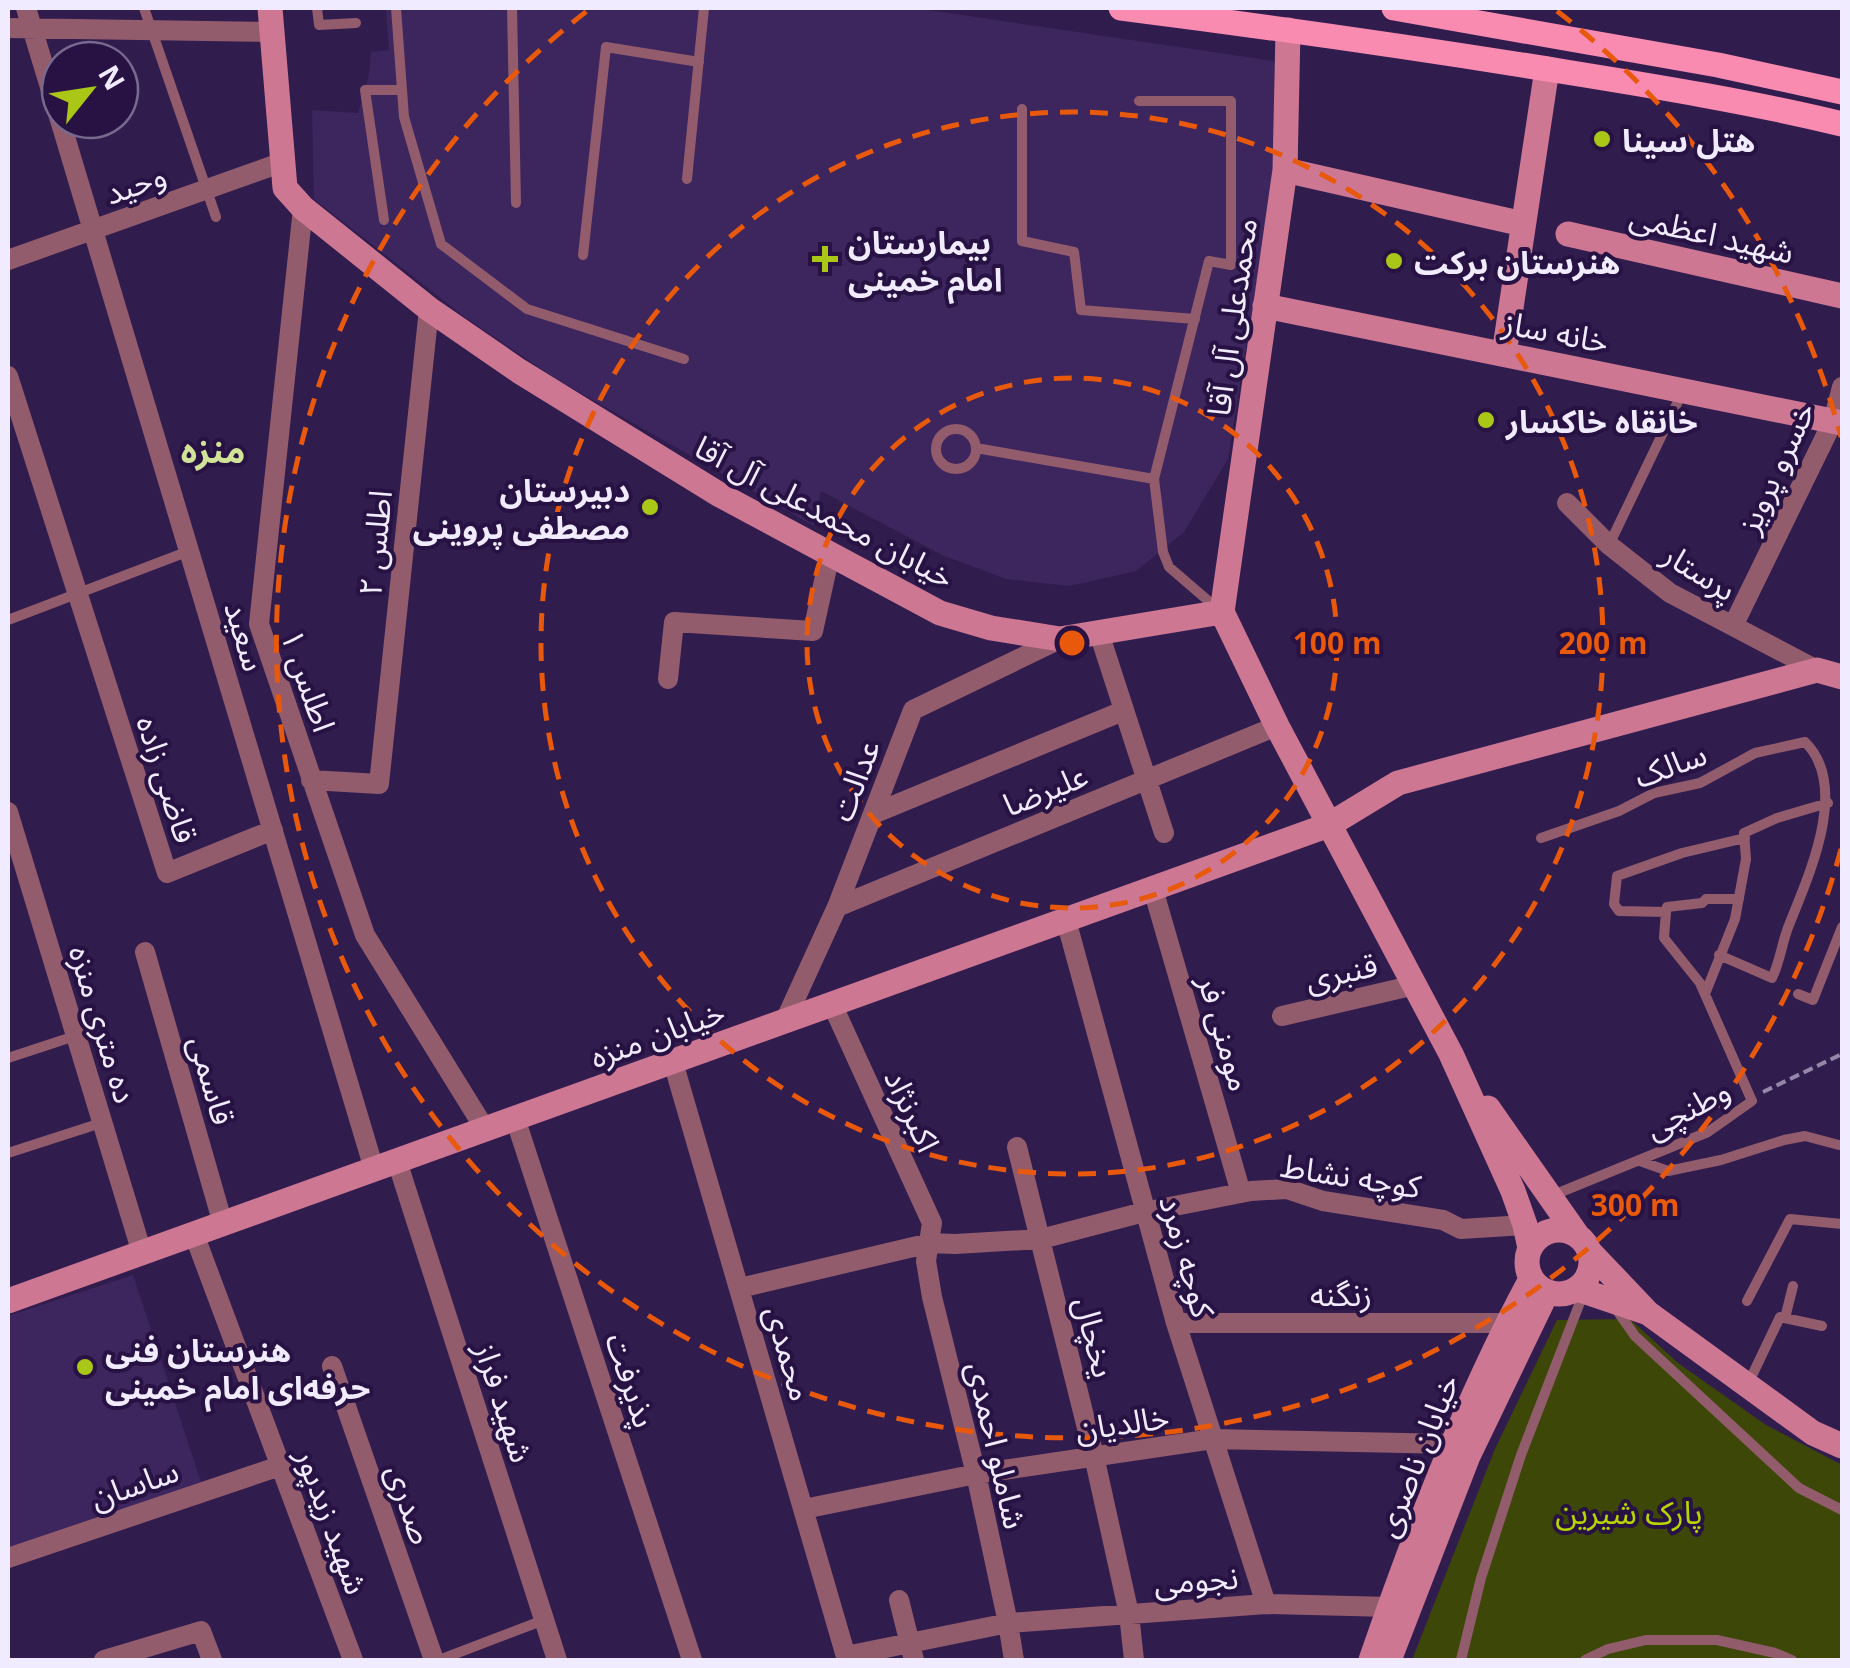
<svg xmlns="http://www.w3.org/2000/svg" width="1850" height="1668" font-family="'Open Sans','Noto Sans Arabic',sans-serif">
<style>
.built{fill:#3d265d}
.green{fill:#3d4808}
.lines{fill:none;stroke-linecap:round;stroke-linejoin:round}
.path{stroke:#9587aa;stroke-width:4;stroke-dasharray:10 5;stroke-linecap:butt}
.lane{stroke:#925c6d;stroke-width:10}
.street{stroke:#925c6d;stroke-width:20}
.secondary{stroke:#cd7793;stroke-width:25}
.primary{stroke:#fa8bb0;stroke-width:25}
.ring{fill:none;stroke:#e8590c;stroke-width:5;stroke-dasharray:18 12}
.poi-dot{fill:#aac717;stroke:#271243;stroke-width:4}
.labels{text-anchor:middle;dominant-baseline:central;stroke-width:8;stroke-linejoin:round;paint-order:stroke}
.poi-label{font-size:32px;font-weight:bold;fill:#f1ebff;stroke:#271243;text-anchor:start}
.street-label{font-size:32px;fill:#f1ebff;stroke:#271243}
.park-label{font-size:32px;fill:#b7d500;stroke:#271243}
.neighbourhood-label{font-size:35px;font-weight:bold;fill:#d1e397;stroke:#271243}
.centre{fill:#e8590c;stroke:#271243;stroke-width:5}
.ring-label{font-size:30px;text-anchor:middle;font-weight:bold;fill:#e8590c;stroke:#271243;stroke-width:8;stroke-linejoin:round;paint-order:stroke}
</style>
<rect width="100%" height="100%" fill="#311c4e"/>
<path class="built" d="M386,8H915L1274,61L1275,169L1228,459L1184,532L1136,571L1070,586L1006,579L942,555L821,491L814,526L556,379L466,318L314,199L312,110L358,113L369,75L371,52L389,50Z
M133,1275L202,1485L8,1550V1316Z"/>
<path class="green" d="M1630,1319L1678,1363L1766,1425L1842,1465V1660H1412L1495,1449L1557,1320Z"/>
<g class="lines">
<path class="path" d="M1763,1092L1842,1054"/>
<path class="lane" d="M144,8L216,217
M317,8L319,25L356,23
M396,8L404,117L441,244L527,309L684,359
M512,8L516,203
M1139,101H1231V265L1209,261L1154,479L1163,552L1169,567L1219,610
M1022,109V241L1074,252L1081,310L1195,319
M687,179L704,8
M384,220L365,90H402
M583,255L606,47L699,62
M936 449a20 20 0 1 1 40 0a20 20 0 1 1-40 0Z
M976,448L1154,479
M1609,545L1683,391
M8,620L189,551
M1541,838L1619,811L1654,793L1700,783L1755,753L1805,742C1850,786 1809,875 1789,925C1782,942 1780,962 1772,978L1719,955
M1666,912L1667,907L1702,903L1706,899H1739
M1705,994L1735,919L1746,859L1744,833L1777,818L1828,803
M1798,994L1813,1000L1842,927
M8,1058L75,1036
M8,1153L101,1123
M1640,1161L1668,1171L1721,1160L1784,1140L1805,1136L1839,1145
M1551,1196L1708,1132L1752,1101L1700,983L1664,938L1666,912L1619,911L1614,904L1617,876L1682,853L1745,838
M1747,1301L1790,1219L1842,1224
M1616,1309L1635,1336L1799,1488L1842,1510
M1785,1318L1793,1286
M1748,1384L1780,1317L1822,1326
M439,1660L544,1620
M1461,1660L1481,1578L1521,1455L1584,1292
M1585,1660L1608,1649L1646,1640H1717L1775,1653L1792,1660"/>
<path class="street" d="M26,8L60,120
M8,28L273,32
M60,120L374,1169
M303,208L259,624L365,935L485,1129
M8,260L283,162
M8,376L167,873L273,830
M1567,503L1609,545L1670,593L1817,670
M1733,626L1833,421L1842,387
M1099,633L1164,833
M668,679L674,622L813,631L830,554
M311,780L379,784L429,309
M8,812L142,1253
M873,814L1123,711
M1153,889L1241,1193
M837,907L1277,726
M1066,920L1176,1323L1266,1604
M145,952L223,1224
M832,1004L932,1223L926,1261L932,1297L976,1474L1008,1623L1014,1660
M1282,1016L1415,985
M785,1021L837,907L913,710L1060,639
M673,1062L847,1660
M515,1118L692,1660
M1017,1147L1094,1456L1129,1614L1134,1660
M397,1161L557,1660
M194,1234L353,1660
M740,1288L930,1243L955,1244L1041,1239L1144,1212L1251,1191L1287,1189L1323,1201L1443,1220L1461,1229L1525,1225
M1176,1323H1507
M332,1366L434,1660
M804,1509L976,1474L1213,1439L1453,1444
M8,1558L280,1466
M899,1600L914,1660
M846,1656L1008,1623L1266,1604L1390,1607
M104,1660L201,1631L212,1660"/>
<path class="secondary" d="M270,8L285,188L303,208L429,309L519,371L720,495L940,613L991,628L1060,639L1222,612L1277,726L1451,1054L1513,1191L1525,1225L1530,1248
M1285,170L1523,224
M1568,234L1842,296
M1265,306L1842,423
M1504,354L1547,69
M1222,612L1285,170L1288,30
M1488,1108L1577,1235
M1527 1262a32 32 0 1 1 64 0a32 32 0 1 1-64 0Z
M1577,1289L1648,1313L1589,1251
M8,1301L1329,825L1398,783L1817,670L1842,677
M1648,1313L1813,1433L1842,1446
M1371,1660C1416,1530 1466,1400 1531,1279
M1389,1660L1468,1456L1547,1292"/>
<path class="primary" d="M1121,8C1270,27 1418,48 1566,72C1659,87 1751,102 1842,124
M1394,8L1718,65L1842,92"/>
</g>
<g class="ring">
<circle cx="1072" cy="643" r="265"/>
<circle cx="1072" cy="643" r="531"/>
<path d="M1841 849A796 796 0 1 1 587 11M1557 11A796 796 0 0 1 1841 437"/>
</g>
<g class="poi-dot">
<circle cx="1602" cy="139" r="10"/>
<path d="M820 244h10v10h10v10h-10v10h-10v-10h-10v-10h10z"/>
<circle cx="1394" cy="261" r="10"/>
<circle cx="1486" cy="420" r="10"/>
<circle cx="650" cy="507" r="10"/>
<circle cx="85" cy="1367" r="10"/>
</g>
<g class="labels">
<g class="poi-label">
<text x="1622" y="139">هتل سینا</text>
<text x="848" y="241">بیمارستان<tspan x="848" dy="37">امام خمینی</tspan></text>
<text x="1414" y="261">هنرستان برکت</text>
<text x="1506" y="420">خانقاه خاکسار</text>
<text x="630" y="489" text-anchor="end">دبیرستان<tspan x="630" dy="37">مصطفی پروینی</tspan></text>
<text x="105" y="1349">هنرستان فنی<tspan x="105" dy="37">حرفه‌ای امام خمینی</tspan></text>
</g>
<g class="street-label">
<text transform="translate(135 183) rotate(-20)">وحید</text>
<text transform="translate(1712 233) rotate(13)">شهید اعظمی</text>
<text transform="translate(1231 317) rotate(-82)">محمدعلی آل آقا</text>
<text transform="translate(1556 331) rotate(11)">خانه ساز</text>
<text transform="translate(1775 467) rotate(-65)">خسرو پرویز</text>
<text transform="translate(825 511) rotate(28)">خیابان محمدعلی آل آقا</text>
<text transform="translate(374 543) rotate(-84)">اطلس ۲</text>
<text transform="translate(1700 571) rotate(32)">پرستار</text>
<text transform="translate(246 636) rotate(73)">سعید</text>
<text transform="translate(309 680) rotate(71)">اطلس ۱</text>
<text transform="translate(1670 764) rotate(-20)">سالک</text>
<text transform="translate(168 779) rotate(72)">قاضی زاده</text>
<text transform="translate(854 780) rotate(-69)">عدالت</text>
<text transform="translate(1045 789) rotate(-22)">علیرضا</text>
<text transform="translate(1341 971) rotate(-13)">قنبری</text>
<text transform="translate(104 1024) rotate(73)">ده متری منزه</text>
<text transform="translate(657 1033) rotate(-20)">خیابان منزه</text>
<text transform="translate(1226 1033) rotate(74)">مومنی فر</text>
<text transform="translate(213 1080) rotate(74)">قاسمی</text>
<text transform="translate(1687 1108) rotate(-28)">وطنچی</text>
<text transform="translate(913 1110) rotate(65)">اکبرنژاد</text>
<text transform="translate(1351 1175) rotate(9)">کوچه نشاط</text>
<text transform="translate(1188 1256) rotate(74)">کوچه زمرد</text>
<text x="1341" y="1293">زنگنه</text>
<text transform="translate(1096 1337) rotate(76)">یخچال</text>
<text transform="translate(790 1353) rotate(74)">محمدی</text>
<text transform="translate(632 1380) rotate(72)">پذیرفت</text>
<text transform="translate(505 1402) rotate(72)">شهید فراز</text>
<text transform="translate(1122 1422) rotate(-8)">خالدیان</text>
<text transform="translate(998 1445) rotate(77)">شاملو احمدی</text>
<text transform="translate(1416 1455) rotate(-68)">خیابان ناصری</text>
<text transform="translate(134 1483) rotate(-19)">ساسان</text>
<text transform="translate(411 1504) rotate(71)">صدری</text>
<text transform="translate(333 1521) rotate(70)">شهید زیدپور</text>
<text transform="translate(1196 1579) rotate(-4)">نجومی</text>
</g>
<g class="park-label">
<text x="1629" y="1511">پارک شیرین</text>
</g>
<g class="neighbourhood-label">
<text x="213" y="449">منزه</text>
</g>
</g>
<circle cx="1072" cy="643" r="15" class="centre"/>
<g class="ring-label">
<text x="1337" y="654">100 m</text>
<text x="1603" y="654">200 m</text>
<text x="1635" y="1216">300 m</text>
</g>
<rect width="1850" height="1668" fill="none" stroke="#f1ebff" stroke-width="20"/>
<g transform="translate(90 90) rotate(60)"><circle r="48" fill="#271243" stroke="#78698e" stroke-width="2.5"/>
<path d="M0-8L18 38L0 25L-18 38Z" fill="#aac717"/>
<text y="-15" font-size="28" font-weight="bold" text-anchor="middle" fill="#f1ebff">N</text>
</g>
</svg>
